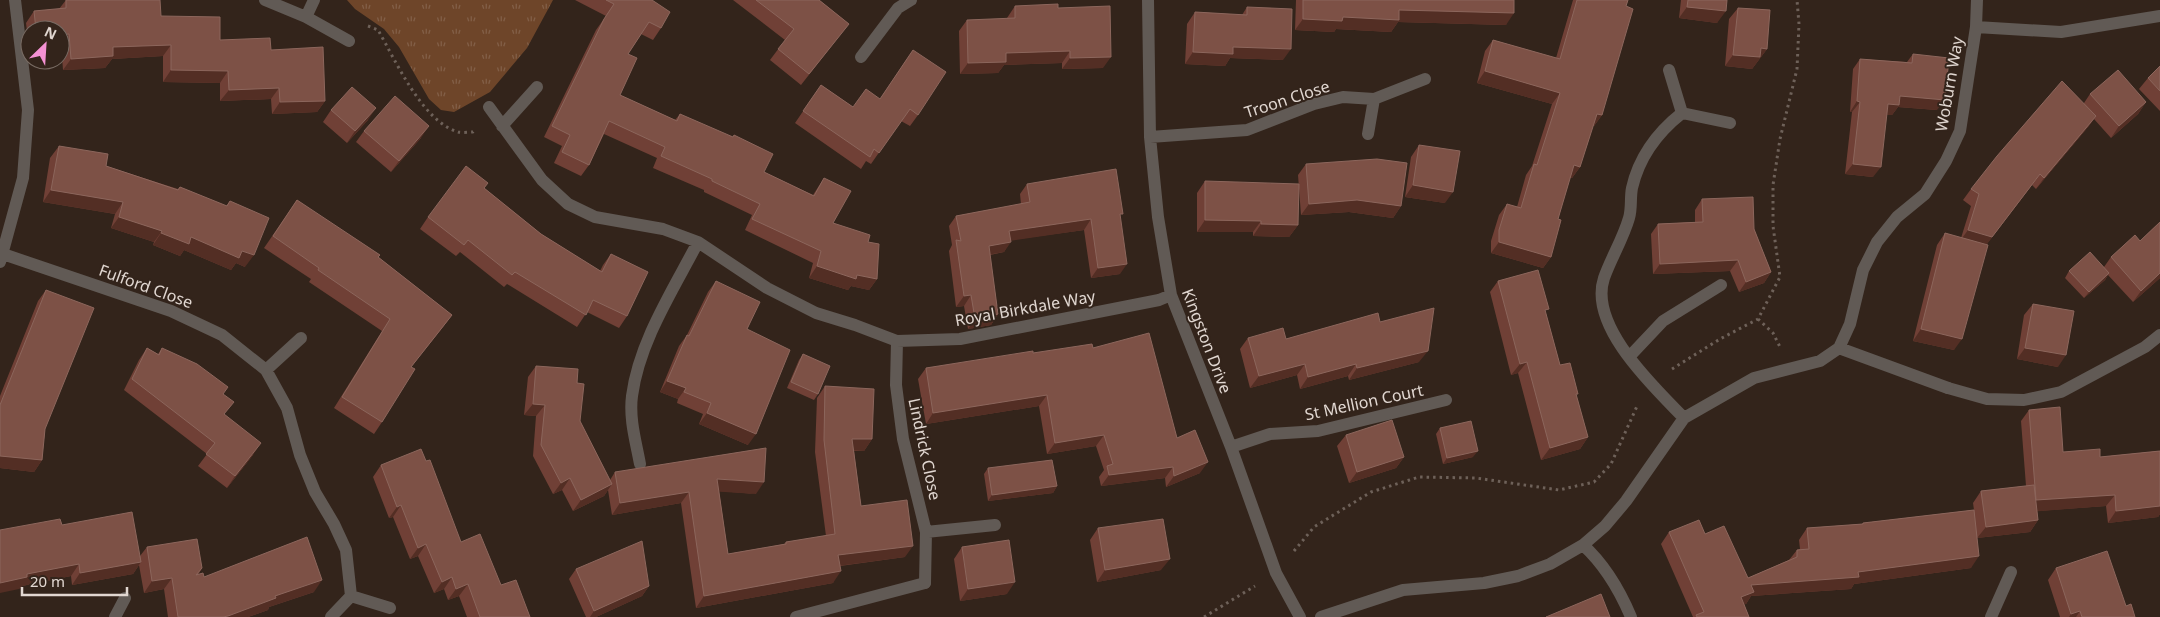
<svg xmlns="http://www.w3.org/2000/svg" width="2160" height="617" font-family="'Noto Sans',sans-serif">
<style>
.park{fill:url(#park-tufts)}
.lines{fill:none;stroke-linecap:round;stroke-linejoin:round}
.path{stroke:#6e6159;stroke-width:3;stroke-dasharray:2.5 4;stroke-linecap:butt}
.service{stroke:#615a55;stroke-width:12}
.minor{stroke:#615a55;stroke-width:12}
.wall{fill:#704036}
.shaded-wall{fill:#532e24}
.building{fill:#7d5146;stroke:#8c665c}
.labels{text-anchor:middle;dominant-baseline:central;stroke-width:4;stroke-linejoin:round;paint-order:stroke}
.street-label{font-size:16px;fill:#e1d7d1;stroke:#33241b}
</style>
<defs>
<pattern id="park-tufts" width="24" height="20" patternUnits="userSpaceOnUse" patternTransform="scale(1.25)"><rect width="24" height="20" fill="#6e4529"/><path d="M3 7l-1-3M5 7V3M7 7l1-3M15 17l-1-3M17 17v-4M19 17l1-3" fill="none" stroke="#825f47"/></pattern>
</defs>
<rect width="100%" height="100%" fill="#33241b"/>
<path class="park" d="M347,0H553L527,48L490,92L454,112L441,110L429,99L399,47L384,29L355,9Z"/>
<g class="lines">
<path class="path" d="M368,26L378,30C396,61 422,121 458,132C462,133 469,132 473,132L475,129
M1758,319L1773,333L1780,347
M1672,369L1720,339L1758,319L1780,277L1773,226V185L1780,139L1797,69L1799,24L1797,0
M1294,551L1314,527L1371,492L1419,477L1476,478L1559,490L1594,482L1611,464L1638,404
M1204,617L1255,586"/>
<path class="service" d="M1948,388L1987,399L2024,400L2061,392L2145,347L2160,335
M796,617L925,583"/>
<path class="minor" d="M265,0L306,17L349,41
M1148,0L1150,137L1158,217L1171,295L1231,447L1276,573L1300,617
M306,17L314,0
M1976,27L2061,32L2160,16
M861,57L898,8L911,0
M1669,70L1682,113L1730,123
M489,107L542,180L568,204L595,217L663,229L698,242L767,288L816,313L855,325L897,341L960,339L1159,300L1171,295
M1682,113C1658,132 1639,157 1632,188C1630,198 1632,208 1629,218C1623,239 1611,258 1604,278C1588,326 1654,387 1684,418
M502,126L537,87
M1368,134L1374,99
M1150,137L1247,130L1314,104L1343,97L1374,99L1425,79
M3,254L171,311L222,335L266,370L287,408L300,455L315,492L334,524L346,550L351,596
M0,262L23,178L28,110L15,0
M897,341L896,385L903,439L926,532L995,525
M1839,348L1850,324L1863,270L1877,242L1897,217L1925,194L1946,161L1960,131L1976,27L1977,0
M1629,357L1663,321L1721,285
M266,370L301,338
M1231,447L1270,434L1318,431L1446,400
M640,464C636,442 629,419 632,396C639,342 673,290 698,242
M1583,545C1604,564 1620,591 1631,617
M925,583L926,532
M115,617L125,598
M331,617L351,596L390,608
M1321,617L1403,590L1484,583L1518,576L1550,564L1583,545L1605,526L1626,501L1684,418L1754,378L1820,361L1839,348L1948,388
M1991,617L2011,572"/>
</g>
<path class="wall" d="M66,0L161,16L220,40L271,50L325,101L317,112L272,114L271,99L220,101V83L163,82V56L112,59L105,68L63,70L60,30H30V48H29L26,23L34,11L59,9Z
M575,0H652L661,28L653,40L641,34L628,54L620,95L675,120L680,114L764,172L813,195L824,178L833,223L868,242L877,279L869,290L851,286L848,290L809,278L813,263L745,230L752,215L704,192V190L653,168L657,158L604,134L589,165L581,176L554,163L562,146L544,137L596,30L606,16Z
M733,0H819L849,24L840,35L801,85L770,60L785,40Z
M1296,0H1514L1506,25L1398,22L1391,32L1336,29L1334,32L1295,30Z
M1573,0H1628L1626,6L1602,115L1594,126H1593L1580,167L1572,178L1570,177L1558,219L1551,257L1543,268L1491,253V241L1499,215L1507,204L1517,207L1526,175L1532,166L1552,104L1477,83L1485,51L1493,40L1556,58Z
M1681,0H1727L1717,23L1679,18Z
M1015,6L1058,8L1103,68L1062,69V63L1004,65L998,73L960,74L959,31L967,20L1007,19V18Z
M1247,7L1283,60L1230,58L1225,66L1185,64L1187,24L1195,12L1242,15Z
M1738,8L1767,49L1752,69L1725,66L1729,19Z
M913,50L918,115L910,126L901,121L871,164L866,161L861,169L795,123L821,85L853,107L880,99Z
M1913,54L1937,110L1898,107L1892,115H1886L1873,177L1845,174L1852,112H1850L1853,69L1860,59L1907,62Z
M2160,66V111L2139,89L2148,78Z
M2090,94L2146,102L2138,114L2111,138L2094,119L2088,127L2036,189L2032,185L1986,245L1954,350L1913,341L1937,245L1945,233L1961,238L1971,206L1963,200L1971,189L2084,103Z
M331,110L368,120L347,143L323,122Z
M364,131L421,138L391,172L356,142Z
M1419,145L1445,203L1405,197L1411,157Z
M59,146L106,166L178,189L180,187L226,206L230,201L245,267L236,263L231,270L184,250L180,256L153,245L154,242L111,228L115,214L43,202L50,158Z
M1306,164L1401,206L1393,218L1349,212L1301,215L1298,175Z
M1205,181L1298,225L1289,237L1253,236V232H1197V193Z
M488,183L484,188L541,234L600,271L603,265L611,254L627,316L619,328L587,312L577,327L507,284L504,287L460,252L456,256L420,229L428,217Z
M1027,184L1120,218V274L1091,278L1084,230L1011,240L1004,252L990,255L998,314L991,325L968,329L964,306L956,307L949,251L952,245L949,226L956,216L1021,204L1020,194Z
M1702,199L1754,229L1771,272L1764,283L1739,292L1730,271L1653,274L1651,234L1658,224L1695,222V210Z
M297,200L378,257L452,315L443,327L411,367L382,422L374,434L334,408L382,331L309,282L311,279L264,248Z
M2160,222V278L2133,302L2108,275L2105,280L2084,298L2065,278L2069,271L2104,267L2111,257L2140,241Z
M716,281L747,329L748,445L699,424L703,414L677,403L678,399L660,392L679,346L687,335L708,292Z
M1498,281L1546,314L1560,365L1576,396L1588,437L1580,449L1541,460L1518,373L1511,375L1490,292Z
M46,290L45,429L42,460L34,472L0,468V396L38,301Z
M2033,304L2058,367L2017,359L2024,315Z
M1380,322L1419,362L1349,380L1348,376L1300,389L1297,375L1250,388L1240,349L1248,338L1286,339Z
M147,348L158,354L162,348L223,394L224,415L253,455L227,488L198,466L207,454L124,390L139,360Z
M1093,348L1177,438L1200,473L1166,487L1165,478L1101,486L1099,477L1104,470L1096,446L1047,454L1039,406L926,424L918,379L926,368L1033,353Z
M803,354L818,394L814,400L787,388L799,360Z
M536,366L577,383L580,421L610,480L615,472L756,494L719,491L728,554L784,544L786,542L826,536L815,452L817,398L825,386L872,439L864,451H854L861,506L905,557L840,566L833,583L696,608L681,503L612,515L608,490L604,496L573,511L562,490L553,494L533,456L536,416L524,415L528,377Z
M2029,410L2063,452L2100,457L2160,451V514L2158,517L2108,523L2106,506L2037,511L2038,520L2030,532L1977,538L1971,568L1854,584L1851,589L1751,596L1746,604H1744L1749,617H1693L1661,544L1669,532L1705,534L1748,578L1789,560L1797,550L1800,549L1799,540L1807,528L1862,524L1863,523L1974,510L1973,503L1981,491L2026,486L2021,421Z
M1440,428L1473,457L1443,464L1436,434Z
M1346,435L1404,457L1396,468L1349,483L1337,446Z
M381,465L461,542L530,617H467L459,596L448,600L444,589L434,593L418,556L410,559L393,517L389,518L373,477Z
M988,468L1057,486L1053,493L988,501L984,474Z
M62,525L140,556L147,547L202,568L198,575L204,577L314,592L269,607L268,610L248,617H168L164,589L144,593L139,565L133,574L72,585L71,576L22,586L19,589Z
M1098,528L1161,570L1097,582L1090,540Z
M962,547L1007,594L960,601L954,559Z
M2056,568L2126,606L2135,617H2060L2048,580Z
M576,569L649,586L642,596L596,617H586L569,579Z"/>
<path class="shaded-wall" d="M1687,7L1726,11L1717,23L1679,18Z
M1399,10L1514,13L1506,25L1398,22L1391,32L1336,29L1334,32L1295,30L1303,19L1343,17Z
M69,34L61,46H60V35Z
M171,45L163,56L112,59L105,68L63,70L71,59L113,47Z
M1233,47L1291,49L1283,60L1230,58L1225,66L1185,64L1193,52Z
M1761,48L1767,49L1752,69L1725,66L1733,55Z
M1070,51L1062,63L1004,65L998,73L960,74L968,63L1006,53Z
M1111,57L1103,68L1062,69L1070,58Z
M171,70L228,71L220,83L163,82Z
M1485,71L1560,93L1552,104L1477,83Z
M279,88L271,99L220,101L229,90Z
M1900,96L1945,100L1937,110L1898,107L1892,115H1880L1888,104Z
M325,101L317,112L272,114L280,102Z
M1857,101L1860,102L1852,112H1850Z
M2146,102L2138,114L2111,138L2119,126Z
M376,108L368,120L347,143L355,131Z
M1597,114L1602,115L1594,126L1589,125Z
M2096,116L2088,127L2036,189L2044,178Z
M429,126L421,138L391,172L399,161Z
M1853,164L1881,167L1873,177L1845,174Z
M1574,165L1580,167L1572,178L1566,176Z
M2040,174L1984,248L1960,241L1968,230Z
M1413,185L1453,192L1445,203L1405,197Z
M51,190L123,202L115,214L43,202Z
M1357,200L1401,206L1393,218L1349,212L1301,215L1309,204Z
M119,217L162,231L154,242L111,228Z
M1091,219L1084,230L1002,242L1009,231Z
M1205,220L1261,221L1253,232H1197Z
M1261,224L1298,225L1289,237L1253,236Z
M161,233L191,237L242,251L254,255L245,267L236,263L231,270L184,250L180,256L153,245Z
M1011,242L1004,252L981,256L989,246Z
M1499,242L1551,257L1543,268L1491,253Z
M1738,260L1730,271L1653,274L1660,264Z
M1127,264L1120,274L1091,278L1098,268Z
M817,266L877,279L869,290L851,286L848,290L809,278Z
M1771,272L1764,283L1739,292L1746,282Z
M2109,273L2105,280L2084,298L2089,292Z
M2160,273V278L2133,302L2141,291Z
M971,295L964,306L956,307L964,296Z
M998,314L991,325L968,329L975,319Z
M1921,329L1962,339L1954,350L1913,341Z
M2025,348L2066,355L2058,367L2017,359Z
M1428,351L1419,362L1349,380L1357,368Z
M1527,362L1518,373L1511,375L1520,364Z
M1305,364L1297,375L1250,388L1259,376Z
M1356,364L1348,376L1300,389L1308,377Z
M667,381L686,388L678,399L660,392Z
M1047,395L1039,406L926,424L933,413Z
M533,404L545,405L536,416L524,415Z
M707,413L756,434L748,445L699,424Z
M1104,435L1096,446L1047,454L1055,443Z
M1588,437L1580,449L1541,460L1550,448Z
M852,439H872L864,451L844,450Z
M261,443L253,455L227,488L235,476Z
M1478,451L1473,457L1443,464L1447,458Z
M0,456L42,460L34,472L0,468Z
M1404,457L1396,468L1349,483L1357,472Z
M1208,462L1200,473L1166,487L1174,476Z
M1173,467L1165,478L1101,486L1109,475Z
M570,478L562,490L553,494L561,483Z
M717,479L764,482L756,494L709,491Z
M612,484L604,496L573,511L581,500Z
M1057,486L1053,493L988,501L992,495Z
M689,492L681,503L612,515L620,503Z
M2115,495L2106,506L2028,512L2036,500Z
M401,505L393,517L389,518L397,507Z
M2160,506V514L2158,517L2108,523L2116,511Z
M2038,520L2030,532L1977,538L1986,527Z
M426,544L418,556L410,559L418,548Z
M913,546L905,557L830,567L838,555Z
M1979,556L1971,568L1854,584L1851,589L1751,596L1746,604L1733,609L1741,597L1751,585L1858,572Z
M1170,559L1161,570L1097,582L1105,570Z
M141,562L133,574L72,585L80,573Z
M79,564L71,576L22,586L19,589L0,593V583L27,574Z
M841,571L833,583L696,608L704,596Z
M452,577L444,589L434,593L442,582Z
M172,578L164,589L144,593L152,581Z
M322,580L314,592L269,607L268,610L248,617H223L275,596Z
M1015,582L1007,594L960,601L968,589Z
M468,584L459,596L448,600L456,589Z
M649,586L642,596L596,617H590L594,611Z
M2080,611L2076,617H2069L2071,614Z"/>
<path class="building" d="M66,0H160L161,16L220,17V40L270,38L271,50L323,47L325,101L280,102L279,88L229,90L228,71L171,70V45L113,47V56L71,59L69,34L60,35V30H36L34,11L66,8Z
M606,0H652L670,12L661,28L649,22L628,54L637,58L620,95L677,121L680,114L733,137L734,135L773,154L764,172L814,196L824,178L851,191L833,223L870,235L868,242L879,244L877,279L857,275L856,279L817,266L821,251L752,219L760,204L712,181V179L661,156L665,147L609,121L589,165L562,152L570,135L552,126L604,19L614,4Z
M756,0H819L849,24L809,74L778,49L794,29Z
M1303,0H1514V13L1399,10V20L1343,17L1342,21L1303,19Z
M1577,0H1628L1626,6L1633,9L1602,115L1597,114L1580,167L1574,165L1558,219L1561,220L1551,257L1499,242V230L1507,204L1521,208L1534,164L1537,165L1560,93L1485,71L1493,40L1560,59Z
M1688,0H1727L1726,11L1687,7Z
M1058,4V8L1110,6L1111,57L1070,58V51L1006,53V62L968,63L967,20L1015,18V6Z
M1247,7L1292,9L1291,49L1233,47V54L1193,52L1195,12L1247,15Z
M1738,8L1770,10L1767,49L1761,48L1760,57L1733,55Z
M913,50L946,72L918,115L910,109L879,153L874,149L870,157L803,111L821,85L853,107L866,89L880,99Z
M1913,54L1949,58L1945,100L1900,96L1899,105L1888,104L1881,167L1853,164L1860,102L1857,101L1860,59L1912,63Z
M2160,66V91L2148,78Z
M2118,70L2146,102L2119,126L2090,94Z
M2062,81L2096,116L2044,178L2040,174L1992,237L1968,230L1979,194L1971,189L1997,156Z
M352,87L376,108L355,131L331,110Z
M395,96L429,126L399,161L364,131Z
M1419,145L1460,151L1453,192L1413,185Z
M59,146L108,154L106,166L178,190L180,187L227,206L230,201L269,218L254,255L242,251L239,258L191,237L189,244L161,233L162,231L119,217L123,202L51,190Z
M1377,159L1407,163L1401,206L1357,200L1309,204L1306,164Z
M466,166L488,183L484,188L541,234L602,272L611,254L648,272L627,316L593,300L586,315L515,272L512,275L468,240L464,245L428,217Z
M1116,169L1123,214H1120L1127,264L1098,268L1091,219L1009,231L1011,242L989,246L998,314L975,319L971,295L964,296L956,240L961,241L956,216L1030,202L1027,184Z
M1205,181L1299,184L1298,225L1261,224V221L1205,220Z
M1753,197L1754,229L1771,272L1746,282L1738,260L1660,264L1658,224L1703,222L1702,199Z
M297,200L380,255L378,257L452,315L411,367L415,369L382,422L342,397L390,319L318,270L319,268L273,236Z
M2160,222V273L2141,291L2111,257L2135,235L2140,241Z
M1945,233L1988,245L1962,339L1921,329Z
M2090,252L2109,273L2089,292L2069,271Z
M1538,270L1549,309L1545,310L1560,365L1570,363L1578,394H1576L1588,437L1550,448L1527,362L1520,364L1498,281Z
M716,281L760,302L747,329L790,350L756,434L707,413L711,403L684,392L686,388L667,381L687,335L689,336Z
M46,290L94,308L45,429L42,460L0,456V405Z
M2033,304L2074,311L2066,355L2025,348Z
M1434,308L1428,351L1357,368L1356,364L1308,377L1305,364L1259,376L1248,338L1283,328L1286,339L1378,313L1380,322Z
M1149,333L1177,438L1195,430L1208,462L1174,476L1173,467L1109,475L1107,466L1113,464L1104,435L1055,443L1047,395L933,413L926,368L1033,351V353L1092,344L1093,348Z
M147,348L159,355L162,348L197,364L228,387L223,394L234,402L224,414L261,443L235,476L206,454L215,443L132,379Z
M803,354L830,366L818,394L791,382Z
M536,366L578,369L577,383L584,384L580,421L612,484L581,500L570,478L561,483L541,445L545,405L533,404Z
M825,386L874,389L872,439H852L861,506L907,500L913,546L838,555L841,571L704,596L689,492L620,503L615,472L766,448L764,482L717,479L728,554L786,544V542L835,534L824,440Z
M2060,407L2063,452L2100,449V457L2160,451V506L2116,511L2115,495L2036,500L2029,410Z
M1392,420L1404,457L1357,472L1346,435Z
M1471,421L1478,451L1447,458L1440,428Z
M421,449L426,461L430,460L461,542L480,534L501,585L516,580L530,617H480L468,584L456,589L452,577L442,582L426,544L418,548L401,505L397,507L381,465Z
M1052,460L1057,486L992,495L988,468Z
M2034,485L2038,520L1986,527L1981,491Z
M1974,510L1979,556L1858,572L1859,577L1751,585L1754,592L1741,597L1749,617H1697L1696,615L1704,612L1669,532L1699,520L1705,534L1724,526L1748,578L1797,557V550L1809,549L1807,528L1863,524V523Z
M132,512L141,562L80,573L79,564L27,574V577L0,583V530L60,519L62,525Z
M1163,519L1170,559L1105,570L1098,528Z
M307,537L322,580L275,596L276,598L228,616L223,617H178L172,578L152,581L147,547L197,539L202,568L196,575L203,573L204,577Z
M1009,540L1015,582L968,589L962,547Z
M642,541L649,586L594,611L576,569Z
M2107,551L2126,606L2131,604L2135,617H2082L2080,611L2071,614L2056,568Z
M1601,594L1610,617H1546Z"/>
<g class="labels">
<g class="street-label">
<text transform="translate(1949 84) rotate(-80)">Woburn Way</text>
<text transform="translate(1287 99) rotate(-18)">Troon Close</text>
<text transform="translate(146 286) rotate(20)">Fulford Close</text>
<text transform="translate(1025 308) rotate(-10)">Royal Birkdale Way</text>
<text transform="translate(1207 341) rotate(69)">Kingston Drive</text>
<text transform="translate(1364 402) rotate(-12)">St Mellion Court</text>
<text transform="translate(925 449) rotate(78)">Lindrick Close</text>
</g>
</g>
<g transform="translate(45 45) rotate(25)"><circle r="24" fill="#33241b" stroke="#796c64"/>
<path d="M0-4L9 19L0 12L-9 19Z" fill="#f491d3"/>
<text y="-8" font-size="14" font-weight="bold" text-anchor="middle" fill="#e1d7d1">N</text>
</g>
<path d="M22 587v8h105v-8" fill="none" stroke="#e1d7d1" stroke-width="2.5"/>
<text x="30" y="587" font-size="15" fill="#e1d7d1" stroke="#33241b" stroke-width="4" paint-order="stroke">20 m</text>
</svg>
